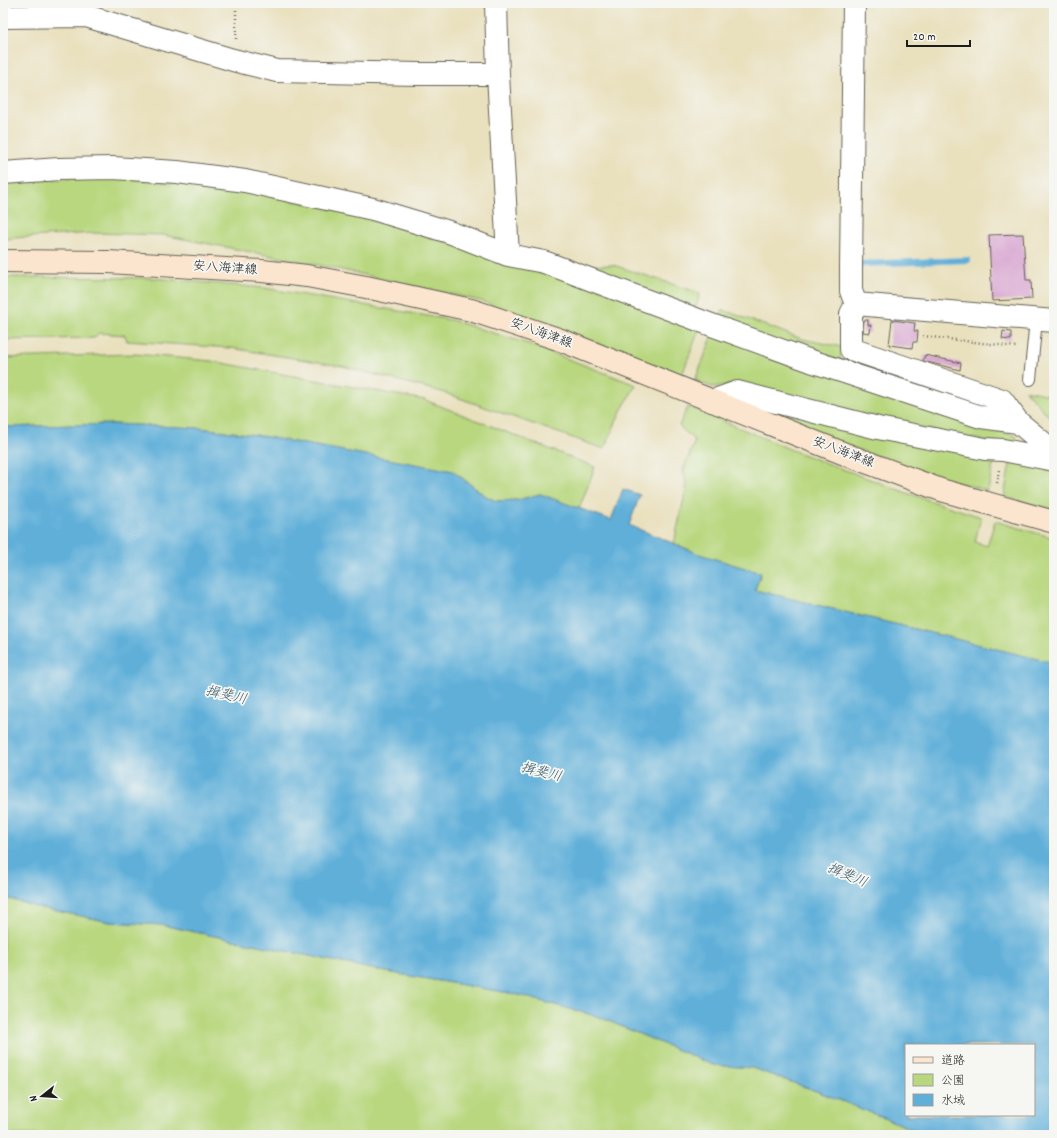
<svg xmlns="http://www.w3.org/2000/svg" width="1057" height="1138" font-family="Dekko,'Klee One',sans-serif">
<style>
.green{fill:#b8d77e;stroke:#6a7a4d}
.water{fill:#5fafd9;stroke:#3e667a;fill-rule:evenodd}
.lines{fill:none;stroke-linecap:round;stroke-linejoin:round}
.stream{stroke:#5fafd9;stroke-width:6}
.building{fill:#d8a5d1}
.service-casing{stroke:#646154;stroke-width:14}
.minor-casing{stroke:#646154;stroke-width:24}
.secondary-casing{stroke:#646154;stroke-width:24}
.path{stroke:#646154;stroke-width:2.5;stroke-dasharray:1 3;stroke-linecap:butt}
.service{stroke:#fff;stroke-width:12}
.minor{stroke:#fff;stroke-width:22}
.secondary{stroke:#fbe5cf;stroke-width:22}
.labels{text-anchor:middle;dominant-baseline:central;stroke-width:3.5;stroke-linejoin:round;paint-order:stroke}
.street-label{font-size:13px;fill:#1c1c1c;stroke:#f6f6f2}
.water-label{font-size:14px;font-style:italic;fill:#375768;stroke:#f6f6f2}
</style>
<rect width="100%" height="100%" fill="#f6f6f2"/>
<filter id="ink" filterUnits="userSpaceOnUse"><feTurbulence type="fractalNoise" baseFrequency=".025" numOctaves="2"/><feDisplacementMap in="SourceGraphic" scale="8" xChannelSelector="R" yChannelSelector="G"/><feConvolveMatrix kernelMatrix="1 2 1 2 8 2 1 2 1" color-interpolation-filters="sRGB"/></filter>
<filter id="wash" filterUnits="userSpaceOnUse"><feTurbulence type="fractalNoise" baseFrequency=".012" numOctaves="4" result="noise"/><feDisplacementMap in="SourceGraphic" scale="16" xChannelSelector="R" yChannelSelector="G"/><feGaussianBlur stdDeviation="0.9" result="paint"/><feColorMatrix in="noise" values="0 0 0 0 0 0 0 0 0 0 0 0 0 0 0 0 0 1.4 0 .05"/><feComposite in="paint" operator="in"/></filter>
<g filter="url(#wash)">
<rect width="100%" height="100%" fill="#e9e0bd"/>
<path class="green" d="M112,177L245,190L345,212L594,286L700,327L682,375L481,301L329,267L163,235L94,233L13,238L3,240V181Z
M613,265L700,293L695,310L577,266Z
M3,277L153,278L264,288L451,320L529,344L636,385L621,411L604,449L442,392L342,366L231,348L127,341L125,335L99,333L94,338L3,340Z
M723,310L802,339L842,347L840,360L884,372L940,393L718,322Z
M714,332L1000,431L1016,436L1017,446L953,435L732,385L712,387L695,380Z
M135,354L211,361L425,400L595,467L579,509L540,494L518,500L496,501L484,495L453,471L256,435L199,428L114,424L3,427V358Z
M1025,390L1054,396V422Z
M742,403L995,455L988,491L922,472L840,443Z
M688,406L794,451L907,493L981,517L975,542L987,546L995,521L1054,538V663L755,590L761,573L699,554L674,543L687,485L683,470L695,441L679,426Z
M1011,458L1054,467V510L1004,497Z
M3,897L36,907L71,914L110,922L162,925L381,971L515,994L599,1017L713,1065L752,1068L819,1092L927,1135H3Z"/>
<path class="water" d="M114,424L199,428L256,435L453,471L484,495L496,501L518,500L540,494L611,520L623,489L640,495L629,525L699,554L761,573L755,590L1054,663V1135H927L819,1092L752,1068L713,1065L599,1017L515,994L381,971L162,925L110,922L71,914L36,907L3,897V427ZM906,1045H1034V1115H906Z"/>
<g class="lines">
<path class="stream" d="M860,264L968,260"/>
</g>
<g id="blocks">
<path class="building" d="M1023,234L1026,280H1031L1032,299L992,301L989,235Z
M864,320H868V325H871L870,333L863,332Z
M892,320L915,323L914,331H918L917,342H913L912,348L889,345Z
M1003,331L1011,332V340L1002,339Z
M925,355L961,363L960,370L923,361Z"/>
</g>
</g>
<g filter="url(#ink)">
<use href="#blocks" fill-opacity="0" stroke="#646154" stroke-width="1"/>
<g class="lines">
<g class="service-casing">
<path id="service" d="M1030,379L1036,320"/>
</g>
<g class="minor-casing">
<path id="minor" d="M496,3L498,74L508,255
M854,3L851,268V291L856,304
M3,17L86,16L233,60L277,71L418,74H498
M3,173L59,169L113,168L177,172L245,181L373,209L449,232L508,255L544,262L709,324L811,361L981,417L1018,422
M856,304L851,314V349L1002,400L1018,422L1054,452
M856,304L1054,321
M712,401L737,392L878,428L985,449L1003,450L1054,460"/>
</g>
<g class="secondary-casing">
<path id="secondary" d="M3,261L108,262L262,271L307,276L366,287L471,310L558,339L850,456L941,490L1054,522"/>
</g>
<path class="path" d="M236,39V3
M923,336L1016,347
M997,483L999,470"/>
<use href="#service" class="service"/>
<use href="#minor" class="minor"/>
<use href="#secondary" class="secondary"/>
</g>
</g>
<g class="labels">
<g class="street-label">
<text transform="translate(225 269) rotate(4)">安八海津線</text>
<text transform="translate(541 334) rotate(20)">安八海津線</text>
<text transform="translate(843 453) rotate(21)">安八海津線</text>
</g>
<g class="water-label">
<text transform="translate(226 696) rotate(13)">揖斐川</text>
<text transform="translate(541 773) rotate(14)">揖斐川</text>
<text transform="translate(847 876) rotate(23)">揖斐川</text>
</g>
</g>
<rect width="1057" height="1138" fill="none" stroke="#f6f6f2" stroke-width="16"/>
<rect x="905" y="1044" width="130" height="72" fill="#f6f6f2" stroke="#9f9f9c"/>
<rect x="913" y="1057" width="20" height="6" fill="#fbe5cf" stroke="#9f9f9c"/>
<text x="941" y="1064" font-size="12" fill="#1c1c1c">道路</text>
<rect x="913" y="1074" width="20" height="12" fill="#b8d77e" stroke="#9f9f9c"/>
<text x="941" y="1084" font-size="12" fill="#1c1c1c">公園</text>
<rect x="913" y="1094" width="20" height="12" fill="#5fafd9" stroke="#9f9f9c"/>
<text x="941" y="1104" font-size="12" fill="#1c1c1c">水域</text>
<g transform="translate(42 1096) rotate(253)" stroke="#f6f6f2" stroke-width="3" paint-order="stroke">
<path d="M0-3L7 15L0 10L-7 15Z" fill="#1c1c1c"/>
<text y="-6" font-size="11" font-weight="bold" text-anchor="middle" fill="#1c1c1c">N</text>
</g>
<path d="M907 40v6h63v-6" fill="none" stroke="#1c1c1c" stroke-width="2"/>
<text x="913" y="40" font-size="12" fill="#1c1c1c" stroke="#f6f6f2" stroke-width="3" paint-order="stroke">20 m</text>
</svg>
